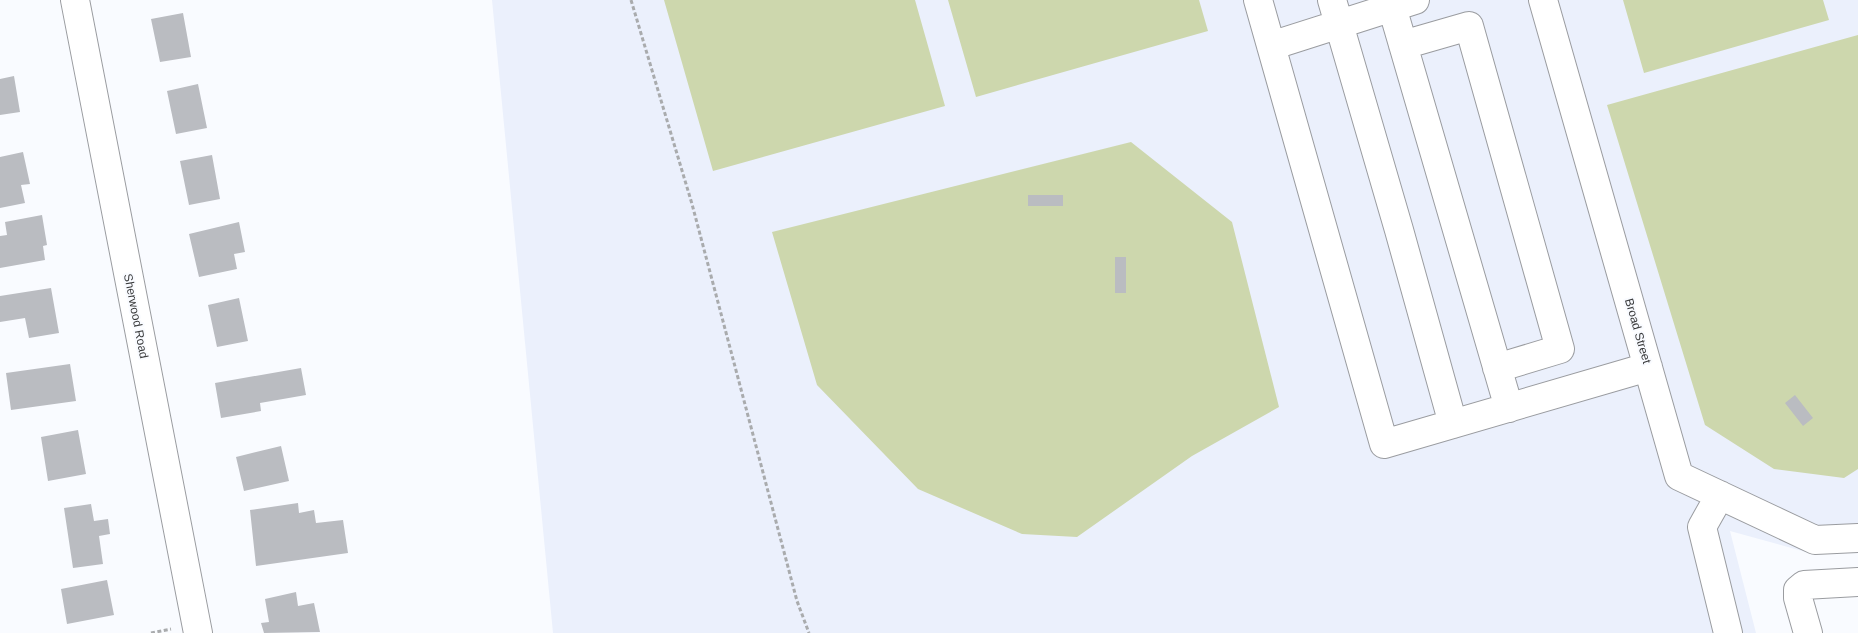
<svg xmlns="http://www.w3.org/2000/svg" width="1858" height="633" font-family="Helvetica,sans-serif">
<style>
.built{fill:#ebf0fc}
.green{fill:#cdd7ad}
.building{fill:#babcc1}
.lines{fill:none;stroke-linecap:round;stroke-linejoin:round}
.minor-casing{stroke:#9a9ca0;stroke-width:30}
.path{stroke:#a9abad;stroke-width:3;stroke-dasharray:4 2.5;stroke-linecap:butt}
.minor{stroke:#fff;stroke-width:28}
.labels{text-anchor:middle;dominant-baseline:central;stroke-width:4;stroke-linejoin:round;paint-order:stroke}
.street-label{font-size:12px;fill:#38393a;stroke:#f9fbff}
</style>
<rect width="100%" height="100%" fill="#f9fbff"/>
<path class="built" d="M492,0H1858V550L1813,554L1730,531L1756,633H553Z"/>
<path class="green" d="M664,0H915L945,106L713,171Z
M948,0H1199L1208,31L976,97Z
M1623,0H1823L1829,20L1644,73Z
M1858,35V469L1844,478L1774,469L1705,425L1607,105Z
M1131,142L1232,222L1279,407L1192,456L1077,537L1022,534L918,489L817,385L772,232Z"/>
<path class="building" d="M183,13L191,57L160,62L151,19Z
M14,76L20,112L0,115V79Z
M198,84L207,128L176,134L167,91Z
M23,152L30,184L21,185L25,203L0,208V157Z
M212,155L220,199L189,205L180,161Z
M1028,195H1063V206H1028Z
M42,215L47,245L43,246L45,260L0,268V236L7,235L5,222Z
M239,222L245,252L234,254L237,269L199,277L189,234Z
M1115,257H1126V293H1115Z
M51,288L59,333L29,338L25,318L0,322V296Z
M239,298L248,341L217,347L208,305Z
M70,364L76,401L11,410L6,373Z
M301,368L306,395L260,403L261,411L221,418L215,383Z
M1795,395L1813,418L1803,426L1785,403Z
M78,430L86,474L48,481L41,437Z
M281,446L289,481L244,491L236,457Z
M298,503L299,513L314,510L316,523L343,520L348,553L256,566L250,510Z
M91,504L94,521L108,519L110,534L99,536L103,564L73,568L64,508Z
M107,580L114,615L67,624L61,589Z
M296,592L298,606L314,603L320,632L264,633L261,623L269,622L265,599Z"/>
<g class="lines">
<g class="minor-casing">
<path id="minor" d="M75,0L198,633
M1258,0L1384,444L1648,367
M1332,0L1399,230L1453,424
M1390,0L1509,408
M1543,0L1679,476L1815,540L1858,538
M1403,45L1469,26L1560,349L1497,368
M1271,46L1415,0
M1720,495L1702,527L1728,633
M1808,633L1798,598V590L1804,585L1858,582"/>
</g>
<path class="path" d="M631,0L692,204L797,601L809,633
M151,633L171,629"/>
<use href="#minor" class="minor"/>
</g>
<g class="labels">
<g class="street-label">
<text transform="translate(136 316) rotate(79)">Sherwood Road</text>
<text transform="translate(1638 331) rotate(74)">Broad Street</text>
</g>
</g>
</svg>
